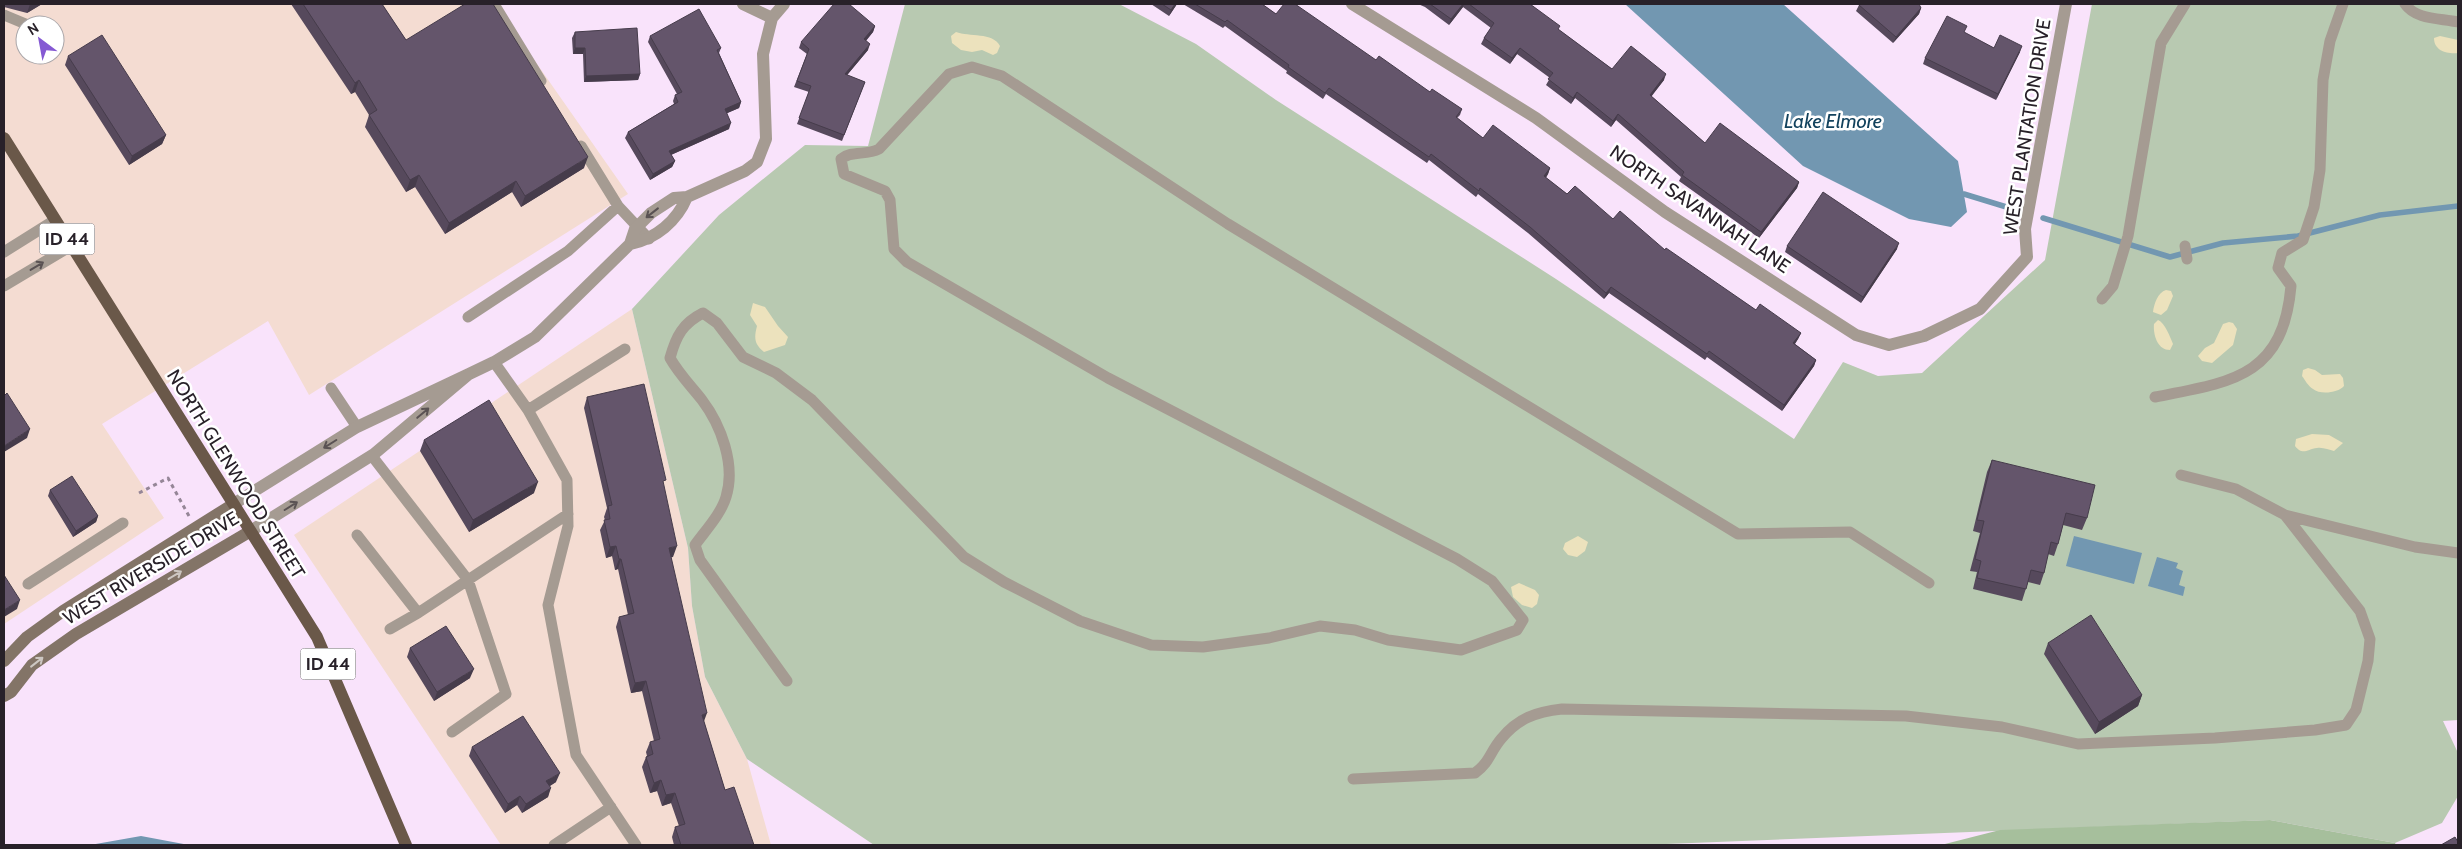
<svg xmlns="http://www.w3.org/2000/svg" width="2462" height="849" font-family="Cabin,sans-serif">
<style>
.commercial{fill:#f4dcd2;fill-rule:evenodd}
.green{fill:#b8c9b1}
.forest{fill:#a6bf9c}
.sand{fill:#ece2bd}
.water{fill:#7297b1}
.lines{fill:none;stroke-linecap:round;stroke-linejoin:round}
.stream{stroke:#7297b1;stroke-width:5.5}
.path{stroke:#958697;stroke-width:3;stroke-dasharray:4 4;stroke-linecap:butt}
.lane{stroke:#a59b92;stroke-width:11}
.street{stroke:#a59b92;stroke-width:12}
.secondary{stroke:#837467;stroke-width:12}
.primary{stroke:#6a5849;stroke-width:12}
.wall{fill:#56495c}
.shaded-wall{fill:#463c4b}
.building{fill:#64556b;stroke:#463c4b}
.oneway{stroke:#5a5253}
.oneway2{stroke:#cdc7c2}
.labels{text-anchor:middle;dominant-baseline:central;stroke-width:5;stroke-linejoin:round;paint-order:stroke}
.shield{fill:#fff;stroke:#686469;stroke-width:1}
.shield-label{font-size:18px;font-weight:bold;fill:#282129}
.street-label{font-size:19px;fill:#282129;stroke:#fff}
.water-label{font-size:20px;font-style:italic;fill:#12425d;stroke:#fff}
</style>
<rect width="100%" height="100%" fill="#f9e3fb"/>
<path class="commercial" d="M4,4H495L628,194L309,395L268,321L102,424L164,518L4,624ZM25,25H55V55H25Z
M632,309L688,548L692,606L705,677L747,759L771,845H501L294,535Z"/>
<path class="green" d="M905,4H1119L1196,44L1276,100L1556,279L1794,439L1843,362L1878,376L1922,373L2045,260L2092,4H2458V720L2443,721L2458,753V796L2442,823L2395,843L2270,820L1641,845H874L747,759L705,677L692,606L688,548L632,309L719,215L805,145L868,146Z"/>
<path class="forest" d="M2270,820L2395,843L2396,845H1941L2000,830Z"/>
<path class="sand" d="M956,32C969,37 993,32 1000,46L997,53L993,55L982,50L972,52L961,50L952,43L951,36Z
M2440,36L2458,40V53C2447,54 2434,51 2434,38Z
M2166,290L2171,291L2173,296L2167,310L2161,315L2153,312C2154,304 2158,292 2166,290Z
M753,303L765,307L778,326L788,337L785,345L764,352C754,344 754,338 757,326L750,315Z
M2158,320C2165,323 2170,337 2173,344L2170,350C2157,350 2153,334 2154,324Z
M2229,322L2233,323L2237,329L2233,345L2212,363L2202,361L2198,356L2205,348L2214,343L2223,324Z
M2308,368L2315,370L2322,375L2340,374L2343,378L2344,386C2338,393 2320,395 2313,389C2308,386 2305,380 2302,376L2303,370Z
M2312,434L2329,435L2343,443L2334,451C2329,450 2323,447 2317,448C2307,449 2303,456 2295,446L2296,439Z
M1578,536L1588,542L1585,551L1577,557L1568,555L1563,549L1565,543Z
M1519,583L1535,590L1539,595L1537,604L1532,608L1522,605L1513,597L1511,587Z"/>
<path class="water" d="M1625,4H1783L1958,161L1967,212L1951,227L1909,219L1803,166Z
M2074,536L2142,553L2134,584L2066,566Z
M2157,557L2178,563L2176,568L2183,571L2179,585L2185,587L2183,596L2148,586Z
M141,836L189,845H90Z"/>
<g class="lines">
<path class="stream" d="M1964,194L2013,209
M2043,218L2170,257L2223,243L2298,236L2380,215L2458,206"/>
<path class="path" d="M139,493L168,478L189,516"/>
<path class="lane" d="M494,4L541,81
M2405,4C2416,20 2440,18 2458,22
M4,15L28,25
M581,146L618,206L649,239
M2185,246L2187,259
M4,252L55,220
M4,286L71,246
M2102,299L2113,286L2128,236L2161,43L2185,4
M468,317L568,251L618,206
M494,362L528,410L567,480L568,526L548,605L576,755L636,845
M331,388L357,427
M2155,397C2232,382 2283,377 2291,286L2278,268L2282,253L2303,240L2314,207L2320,170L2323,80L2330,41L2343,4
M528,410L625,349
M372,456L468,580L506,694L452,732
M2181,475L2236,489L2285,515L2415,547L2458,553
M357,535L418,613
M28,584L123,523
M390,629L418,613L568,514
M787,681L700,560L695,545C705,531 721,514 726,497C736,465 721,425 702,400C691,386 679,374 670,358C676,336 683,323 703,313L717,323L743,357L776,373L812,400L964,557L1004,582L1080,621L1151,645L1203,647L1269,638L1320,626L1355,630L1388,640L1461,650L1517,630L1523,620L1492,581L1457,559L1108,378L907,262L894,249L890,200L885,191L844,174L841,159C852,150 866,156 879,149L949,74L972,67L1002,76L1228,224L1738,534L1850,532L1929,583
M1353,779L1475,773C1490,762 1490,752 1501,739C1518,718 1536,712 1562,709L1906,716L2002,727L2078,744L2215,738L2315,730L2346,725L2356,710L2368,661L2370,639L2360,611L2285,515
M554,845L611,807"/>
<path class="street" d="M743,4L772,18
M1352,4L1536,118L1665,212L1856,335L1889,345L1924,336L1980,309L2027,257L2025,229L2066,4
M630,244C656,239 677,221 687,197
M469,374L494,362L535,337L630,244L635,229L651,213L674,198L687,197L745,171L757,162L766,139L763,54L772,18L784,4
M232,505L357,427L469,374L374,454L249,532"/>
<path class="secondary" d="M4,661L27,637L63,611L232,505
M4,696L11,692L32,665L76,634L249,532"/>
<path class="primary" d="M4,138L317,637L406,845"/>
</g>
<path class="wall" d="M4,4H42L27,13L4,7Z
M291,4H382L406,40L584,168L521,207L512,192L445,234L415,187L406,192L365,127L369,115L355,92L351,94Z
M1151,4H1177L1169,16Z
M1183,4H1262L1276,14L1376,60L1430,92L1462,109L1460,115L1457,118L1483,138L1550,168L1548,174L1546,178L1567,194L1613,219L1665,250L1756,310L1801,333L1798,339L1795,344L1816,360L1814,366L1782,411L1707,357L1705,360L1609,293L1604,299L1528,233L1478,194L1476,197L1429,160L1427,163L1326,94L1323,99L1286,73L1287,71L1225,26L1223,28Z
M1418,4H1530L1559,30L1612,69L1664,80L1651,96L1705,143L1799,182L1797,188L1759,238L1679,181L1681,177L1616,120L1611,127L1575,98L1571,104L1546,85L1550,78L1517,54L1510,64L1481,44L1484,38L1491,28L1463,7L1449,25L1425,7Z
M1995,4H2005V5Z
M1859,5L1921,8L1919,14L1893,43L1856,11Z
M875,26L873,32L866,41L868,50L847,75L865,82L842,141L797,124L809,92L794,87L807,54L799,48L801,42Z
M575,32L640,74L638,80L584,82L583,54H573L572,38Z
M1964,33L1994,48L2020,52L1996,100L1923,64L1925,58Z
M650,36L721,48L719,53L741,102L739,108L727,113L729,129L671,155L675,161L672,167L650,180L625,138L628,132L674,104L673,101L675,95L677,94L648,42Z
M68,56L166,135L162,144L129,165L65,65Z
M1787,246L1897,249L1861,303L1785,252Z
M587,397L664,487L673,557H671L704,722L725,790L754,845H674L672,837L675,827L679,826L671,803L662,806L657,791L650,793L642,767L646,757L647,756L646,752L650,742L654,741L642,691L631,693L616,627L619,617L628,615L618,569L615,570L612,556L606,558L600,530L605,520L604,517L607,508L584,408Z
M424,440L534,493L469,532L420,451Z
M1992,460L2087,518L2082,530L2063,525L2058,544L2054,556L2048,554L2044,573L2040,585L2028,582L2022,601L1973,589L1977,572L1970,571L1980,533L1973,531L1987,472Z
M50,490L98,516L96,522L73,537L48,496Z
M2048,643L2142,695L2138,706L2095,734L2044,654Z
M410,648L470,678L434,701L407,657Z
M472,747L556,782L550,786L548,797L522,813L517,805L505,813L469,756Z"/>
<path class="shaded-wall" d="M30,4H42L27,13Z
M1175,4H1177L1169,16L1171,10Z
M1463,4H1464L1463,7L1449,25L1451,19Z
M1921,8L1919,14L1893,43L1896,37Z
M875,26L873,32L862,45L864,39Z
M870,44L868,50L843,80L845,74Z
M2022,46L2020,52L1996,100L1998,94Z
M575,48H585L583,54H573Z
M1520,48L1517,54L1510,64L1512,58Z
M640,74L638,80L584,82L586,76Z
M1666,74L1664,80L1648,101L1650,95Z
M359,80L355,92L351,94L355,83Z
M1577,92L1575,98L1571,104L1573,98Z
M741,102L739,108L723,115L725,109Z
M1618,114L1616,120L1611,127L1613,121Z
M731,123L729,129L666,157L669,151Z
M166,135L162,144L129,165L132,156Z
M588,157L584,168L521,207L525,196Z
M675,161L672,167L650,180L653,174Z
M1550,168L1548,174L1542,182L1544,176Z
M419,175L415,187L406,192L410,180Z
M516,181L512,192L445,234L449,223Z
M1799,182L1797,188L1759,238L1761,232Z
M1899,243L1897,249L1861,303L1863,297Z
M1611,287L1609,293L1604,299L1606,293Z
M1801,333L1798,339L1791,349L1793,343Z
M1816,360L1814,366L1782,411L1784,405Z
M30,429L27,438L4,452V446Z
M538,482L534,493L469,532L473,520Z
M98,516L96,522L73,537L76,531Z
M616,546L612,556L606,558L610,547Z
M677,546L673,557L665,558L669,548Z
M619,559H621L618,569L615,570Z
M20,600L17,609L4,617V610Z
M474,669L470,678L434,701L437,692Z
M646,681L642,691L631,693L635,683Z
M2142,695L2138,706L2095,734L2099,722Z
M707,713L703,724L702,715Z
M560,773L556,782L543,790L546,781Z
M661,780L657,791L650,793L654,783Z
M551,788L548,797L522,813L526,804Z
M675,793L671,803L662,806L666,795Z
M520,796L517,805L505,813L508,804Z"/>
<path class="building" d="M303,4H382L406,40L465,4H493L588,157L525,196L516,181L449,223L419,175L410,180L369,115L377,110L359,80L355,83Z
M834,4H849L875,26L864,39L870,44L845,74L865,82L844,135L799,118L811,86L797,81L809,49L801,42Z
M1162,4H1175L1171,10Z
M1195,4H1262L1276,14L1284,4H1295L1376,60L1379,56L1430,92L1432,89L1462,109L1456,117L1483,138L1493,125L1550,168L1544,176L1567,194L1575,186L1613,219L1620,211L1665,250L1666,248L1756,310L1760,304L1801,333L1793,343L1816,360L1784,405L1709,351L1707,354L1611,287L1606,293L1530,227L1480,188L1479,191L1431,154L1429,157L1329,88L1325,93L1288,67L1289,65L1227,20L1225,22Z
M1430,4H1463L1451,19Z
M1469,4H1530L1560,26L1558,29L1612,69L1631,46L1666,74L1650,95L1705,143L1720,123L1799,182L1761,232L1682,175L1684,172L1618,114L1613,121L1577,92L1573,98L1548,79L1553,73L1520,48L1512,58L1484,38L1494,23Z
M1859,4H1919L1921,8L1896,37L1859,5Z
M699,9L721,48L717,50L741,102L725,109L731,123L669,151L675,161L653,174L628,132L678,102L675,95L682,92L650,36Z
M1947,16L1967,26L1964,32L1994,48L2000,35L2022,46L1998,94L1925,58Z
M637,28L640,74L586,76L585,48H575V32Z
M102,35L166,135L132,156L68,56Z
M1823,192L1899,243L1863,297L1787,246Z
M644,384L666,480L663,481L677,546L669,548L707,713L702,715L725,790L734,787L754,845H681L675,827L685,824L675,793L666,795L661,780L654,783L646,757L653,754L650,742L660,739L646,681L635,683L619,617L634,613L621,559H619L616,546L610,547L604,520L610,519L608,506L612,505L587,397Z
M7,393L30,429L4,446V396Z
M489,400L538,482L473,520L424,440Z
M1992,460L2095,485L2087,518L2066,513L2058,544L2051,542L2044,573L2031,570L2026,589L1977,578L1981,561L1975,559L1984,521L1977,520Z
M72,476L98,516L76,531L50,490Z
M4,575L20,600L4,610Z
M2091,615L2142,695L2099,722L2048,643Z
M446,626L474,669L437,692L410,648Z
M523,716L560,773L546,781L551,788L526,804L520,796L508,804L472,747Z
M2455,837L2458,842V845H2441Z"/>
<defs><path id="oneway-shaft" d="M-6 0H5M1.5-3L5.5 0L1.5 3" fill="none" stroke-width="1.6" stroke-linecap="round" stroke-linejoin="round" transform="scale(1.25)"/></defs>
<g class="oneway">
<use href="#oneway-shaft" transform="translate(652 213) rotate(142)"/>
<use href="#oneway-shaft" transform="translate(37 266) rotate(-31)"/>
<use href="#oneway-shaft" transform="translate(423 413) rotate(-40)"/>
<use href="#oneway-shaft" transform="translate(330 444) rotate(148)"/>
<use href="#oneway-shaft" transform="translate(291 506) rotate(-32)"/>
</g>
<g class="oneway2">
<use href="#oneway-shaft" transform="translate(175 575) rotate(-31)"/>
<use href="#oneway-shaft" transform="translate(37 662) rotate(-38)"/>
</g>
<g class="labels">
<g class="shield">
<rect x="39.5" y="223.5" width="55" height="31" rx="4"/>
<rect x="300.5" y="648.5" width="55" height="31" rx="4"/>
</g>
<g class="shield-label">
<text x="67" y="239">ID 44</text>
<text x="328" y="664">ID 44</text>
</g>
<g class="street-label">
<text transform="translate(2027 127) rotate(-81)">WEST PLANTATION DRIVE</text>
<text transform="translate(1700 209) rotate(34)">NORTH SAVANNAH LANE</text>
<text transform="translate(236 474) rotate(58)">NORTH GLENWOOD STREET</text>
<text transform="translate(151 568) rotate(-31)">WEST RIVERSIDE DRIVE</text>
</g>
<g class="water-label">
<text x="1833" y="121">Lake Elmore</text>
</g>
</g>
<rect width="2462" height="849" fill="none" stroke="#282129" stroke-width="10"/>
<g transform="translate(40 40) rotate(328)"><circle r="24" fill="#ffffff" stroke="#a9a6a9"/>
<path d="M0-4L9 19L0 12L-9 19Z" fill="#8559d3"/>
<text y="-8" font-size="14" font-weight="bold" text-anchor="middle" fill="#282129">N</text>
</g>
</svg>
